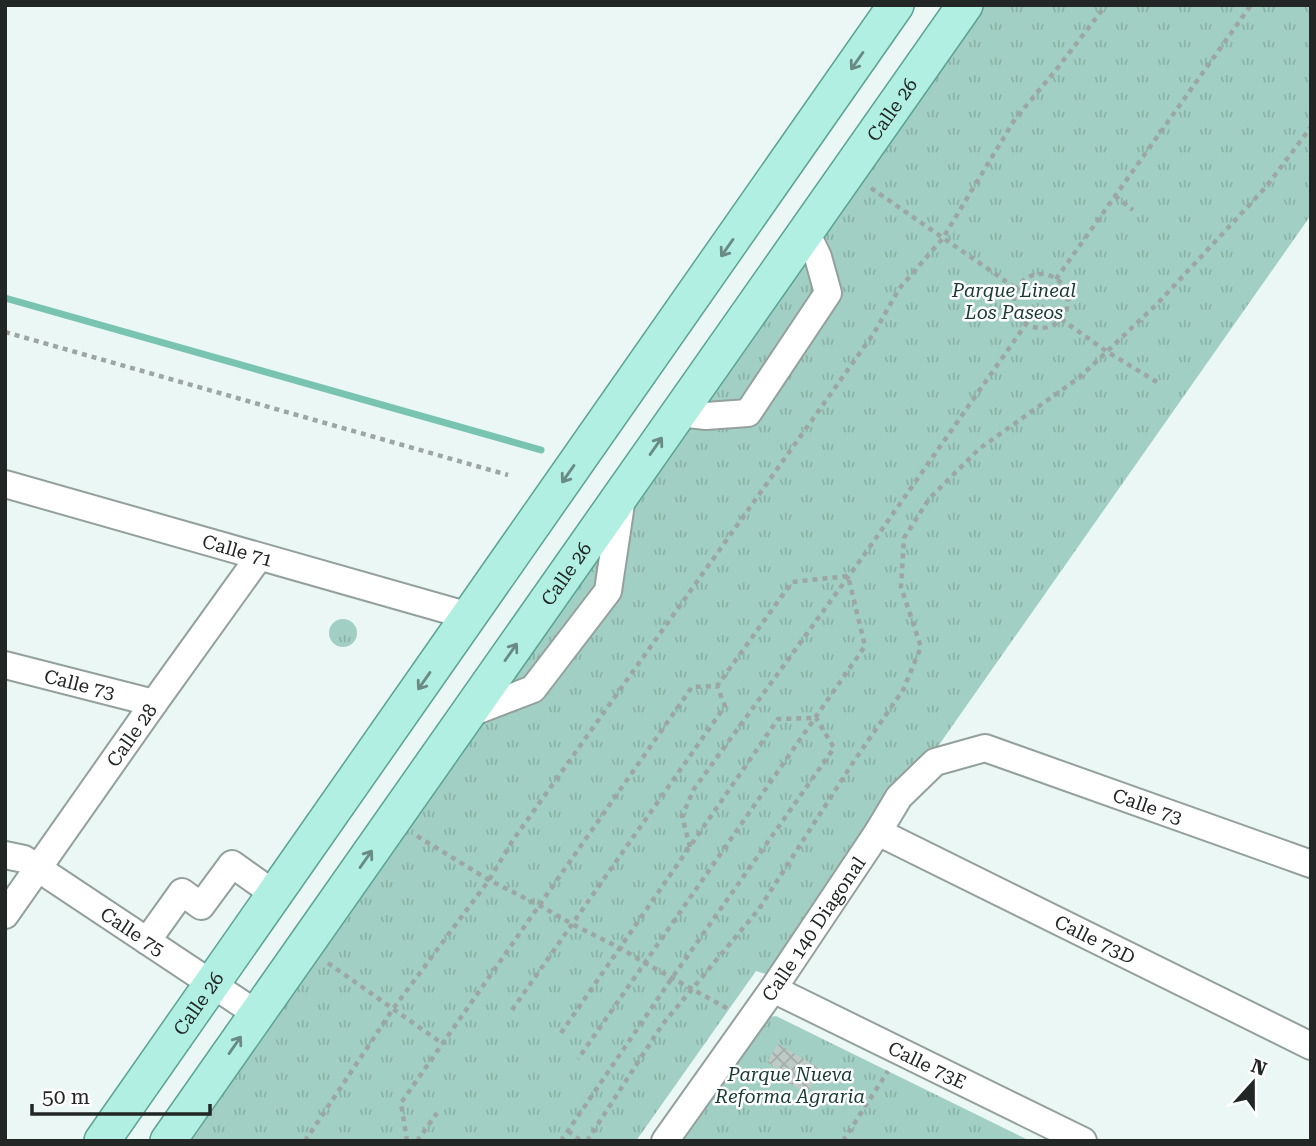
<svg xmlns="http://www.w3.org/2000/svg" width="1316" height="1146" font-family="'Roboto Serif',serif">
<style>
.park{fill:url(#park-tufts)}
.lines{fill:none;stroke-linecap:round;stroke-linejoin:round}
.stream{stroke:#79c3b1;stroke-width:7}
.building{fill:url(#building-cross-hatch)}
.minor-casing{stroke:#94a09c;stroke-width:30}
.major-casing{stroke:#5ca292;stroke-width:38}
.path{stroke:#9ca6a3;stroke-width:4.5;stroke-dasharray:5 5;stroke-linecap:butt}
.minor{stroke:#fff;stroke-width:26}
.major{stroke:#b0efe1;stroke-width:35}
.oneway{stroke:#698b83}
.labels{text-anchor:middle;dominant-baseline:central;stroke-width:5;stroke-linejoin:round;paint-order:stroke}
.street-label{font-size:19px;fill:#222725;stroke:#fff}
.park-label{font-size:19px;font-style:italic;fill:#183b34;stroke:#fff}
</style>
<defs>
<pattern id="park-tufts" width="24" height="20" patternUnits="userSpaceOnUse" patternTransform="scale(1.75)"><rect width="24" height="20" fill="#a2cfc3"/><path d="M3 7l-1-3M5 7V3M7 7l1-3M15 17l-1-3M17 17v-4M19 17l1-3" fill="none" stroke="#8bb2a7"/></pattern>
<pattern id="building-cross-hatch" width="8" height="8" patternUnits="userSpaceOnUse" patternTransform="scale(1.75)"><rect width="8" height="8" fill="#becac6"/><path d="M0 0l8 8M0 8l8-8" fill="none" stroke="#a3aeaa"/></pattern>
</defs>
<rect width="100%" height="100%" fill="#eaf7f4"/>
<path class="park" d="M985,5H1311V215L776,977L756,971L636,1141H191Z
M329 633a14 14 0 1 1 28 0a14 14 0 1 1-28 0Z
M776,1016L1030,1141H683L770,1017Z"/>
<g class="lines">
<path class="stream" d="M5,298L541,450"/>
</g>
<path class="building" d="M778,1044L821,1069L807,1093L774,1075L778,1069L767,1062Z"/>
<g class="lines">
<g class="minor-casing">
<g id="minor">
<path d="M679,413L706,416L748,413L828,293L818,257L806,232"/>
<path id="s1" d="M5,484L469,616"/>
<path id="s2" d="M5,665L154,703"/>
<path d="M468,714L533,689L608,591L622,497"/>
<path id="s3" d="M878,832L1311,1046"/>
<path id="s4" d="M5,855L24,859L257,1014"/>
<path id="s5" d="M5,915L154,703L259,557"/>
<path d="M147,941L182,892L201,906L232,864L274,894"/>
<path id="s6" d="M773,989L1083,1141"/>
<path id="s7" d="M665,1141L773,989L878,832L899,797L935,762L985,748L1311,864"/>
</g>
</g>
<g class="major-casing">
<g id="major">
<path id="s8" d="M102,1141L896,5"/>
<path id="s9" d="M168,1141L965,5"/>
</g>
</g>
<path class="path" d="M871,188L1017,289
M1115,196L1133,210
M1014 301a27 27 0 1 1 54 0a27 27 0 1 1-54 0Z
M1056,279L1251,5
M1061,319L1106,351L1157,382
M5,332L508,475
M417,836L489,880L539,905L572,924L620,948L645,963L730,1010
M690,847L682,816L694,789L864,555L1026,324
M328,963L443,1044
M512,1010L725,706L717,686
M561,1033L778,719L815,718
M568,1131L581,1141
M305,1141L393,1009L489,880L513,840L874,333L899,289L943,238L1015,119L1056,70L1106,5
M407,1141L401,1103L692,687L717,686L792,582L848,576L865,646L578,1059
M417,1141L437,1113
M561,1141L672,978L834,748L816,718
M587,1141L662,1025L759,909L854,761L903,690L921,647L901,587L904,538L929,499L979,449L1080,377L1157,304L1266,187L1311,127
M843,1141L888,1071"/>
<use href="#minor" class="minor"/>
<use href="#major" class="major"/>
</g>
<defs><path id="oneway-shaft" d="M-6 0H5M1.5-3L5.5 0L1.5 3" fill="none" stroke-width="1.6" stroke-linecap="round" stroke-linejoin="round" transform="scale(1.75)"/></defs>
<g class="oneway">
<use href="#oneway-shaft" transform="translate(857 61) rotate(125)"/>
<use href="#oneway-shaft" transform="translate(727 248) rotate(125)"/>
<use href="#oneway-shaft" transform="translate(656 446) rotate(-55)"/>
<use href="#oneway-shaft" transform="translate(568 474) rotate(125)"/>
<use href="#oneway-shaft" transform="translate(511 652) rotate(-55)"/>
<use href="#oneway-shaft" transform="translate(424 681) rotate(125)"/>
<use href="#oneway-shaft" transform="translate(366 859) rotate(-55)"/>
<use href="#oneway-shaft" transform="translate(235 1045) rotate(-55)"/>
</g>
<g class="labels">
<g class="street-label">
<text stroke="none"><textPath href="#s9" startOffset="1260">Calle 26</textPath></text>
<text stroke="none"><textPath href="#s1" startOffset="242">Calle 71</textPath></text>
<text stroke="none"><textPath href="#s9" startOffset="693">Calle 26</textPath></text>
<text stroke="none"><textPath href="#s2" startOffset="77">Calle 73</textPath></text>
<text stroke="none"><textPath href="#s5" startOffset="220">Calle 28</textPath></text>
<text stroke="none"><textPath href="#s7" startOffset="691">Calle 73</textPath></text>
<text stroke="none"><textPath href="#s7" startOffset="259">Calle 140 Diagonal</textPath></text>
<text stroke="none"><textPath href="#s4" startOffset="150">Calle 75</textPath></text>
<text stroke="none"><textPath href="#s3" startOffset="242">Calle 73D</textPath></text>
<text stroke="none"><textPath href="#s8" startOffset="168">Calle 26</textPath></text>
<text stroke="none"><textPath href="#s6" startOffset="172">Calle 73E</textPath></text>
</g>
<g class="park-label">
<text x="1014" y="290">Parque Lineal<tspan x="1014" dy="22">Los Paseos</tspan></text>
<text x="790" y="1074">Parque Nueva<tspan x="790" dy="22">Reforma Agraria</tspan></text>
</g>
</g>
<rect width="1316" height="1146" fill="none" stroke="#222725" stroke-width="14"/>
<g transform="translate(1253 1083) rotate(21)" stroke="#ffffff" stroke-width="5" paint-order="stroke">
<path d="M0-5L12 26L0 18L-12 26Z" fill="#222725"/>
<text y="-10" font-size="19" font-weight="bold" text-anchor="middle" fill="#222725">N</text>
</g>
<path d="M32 1104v10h178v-10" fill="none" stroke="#222725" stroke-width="3.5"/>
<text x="42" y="1104" font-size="21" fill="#222725" stroke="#ffffff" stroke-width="5" paint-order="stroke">50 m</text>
</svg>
